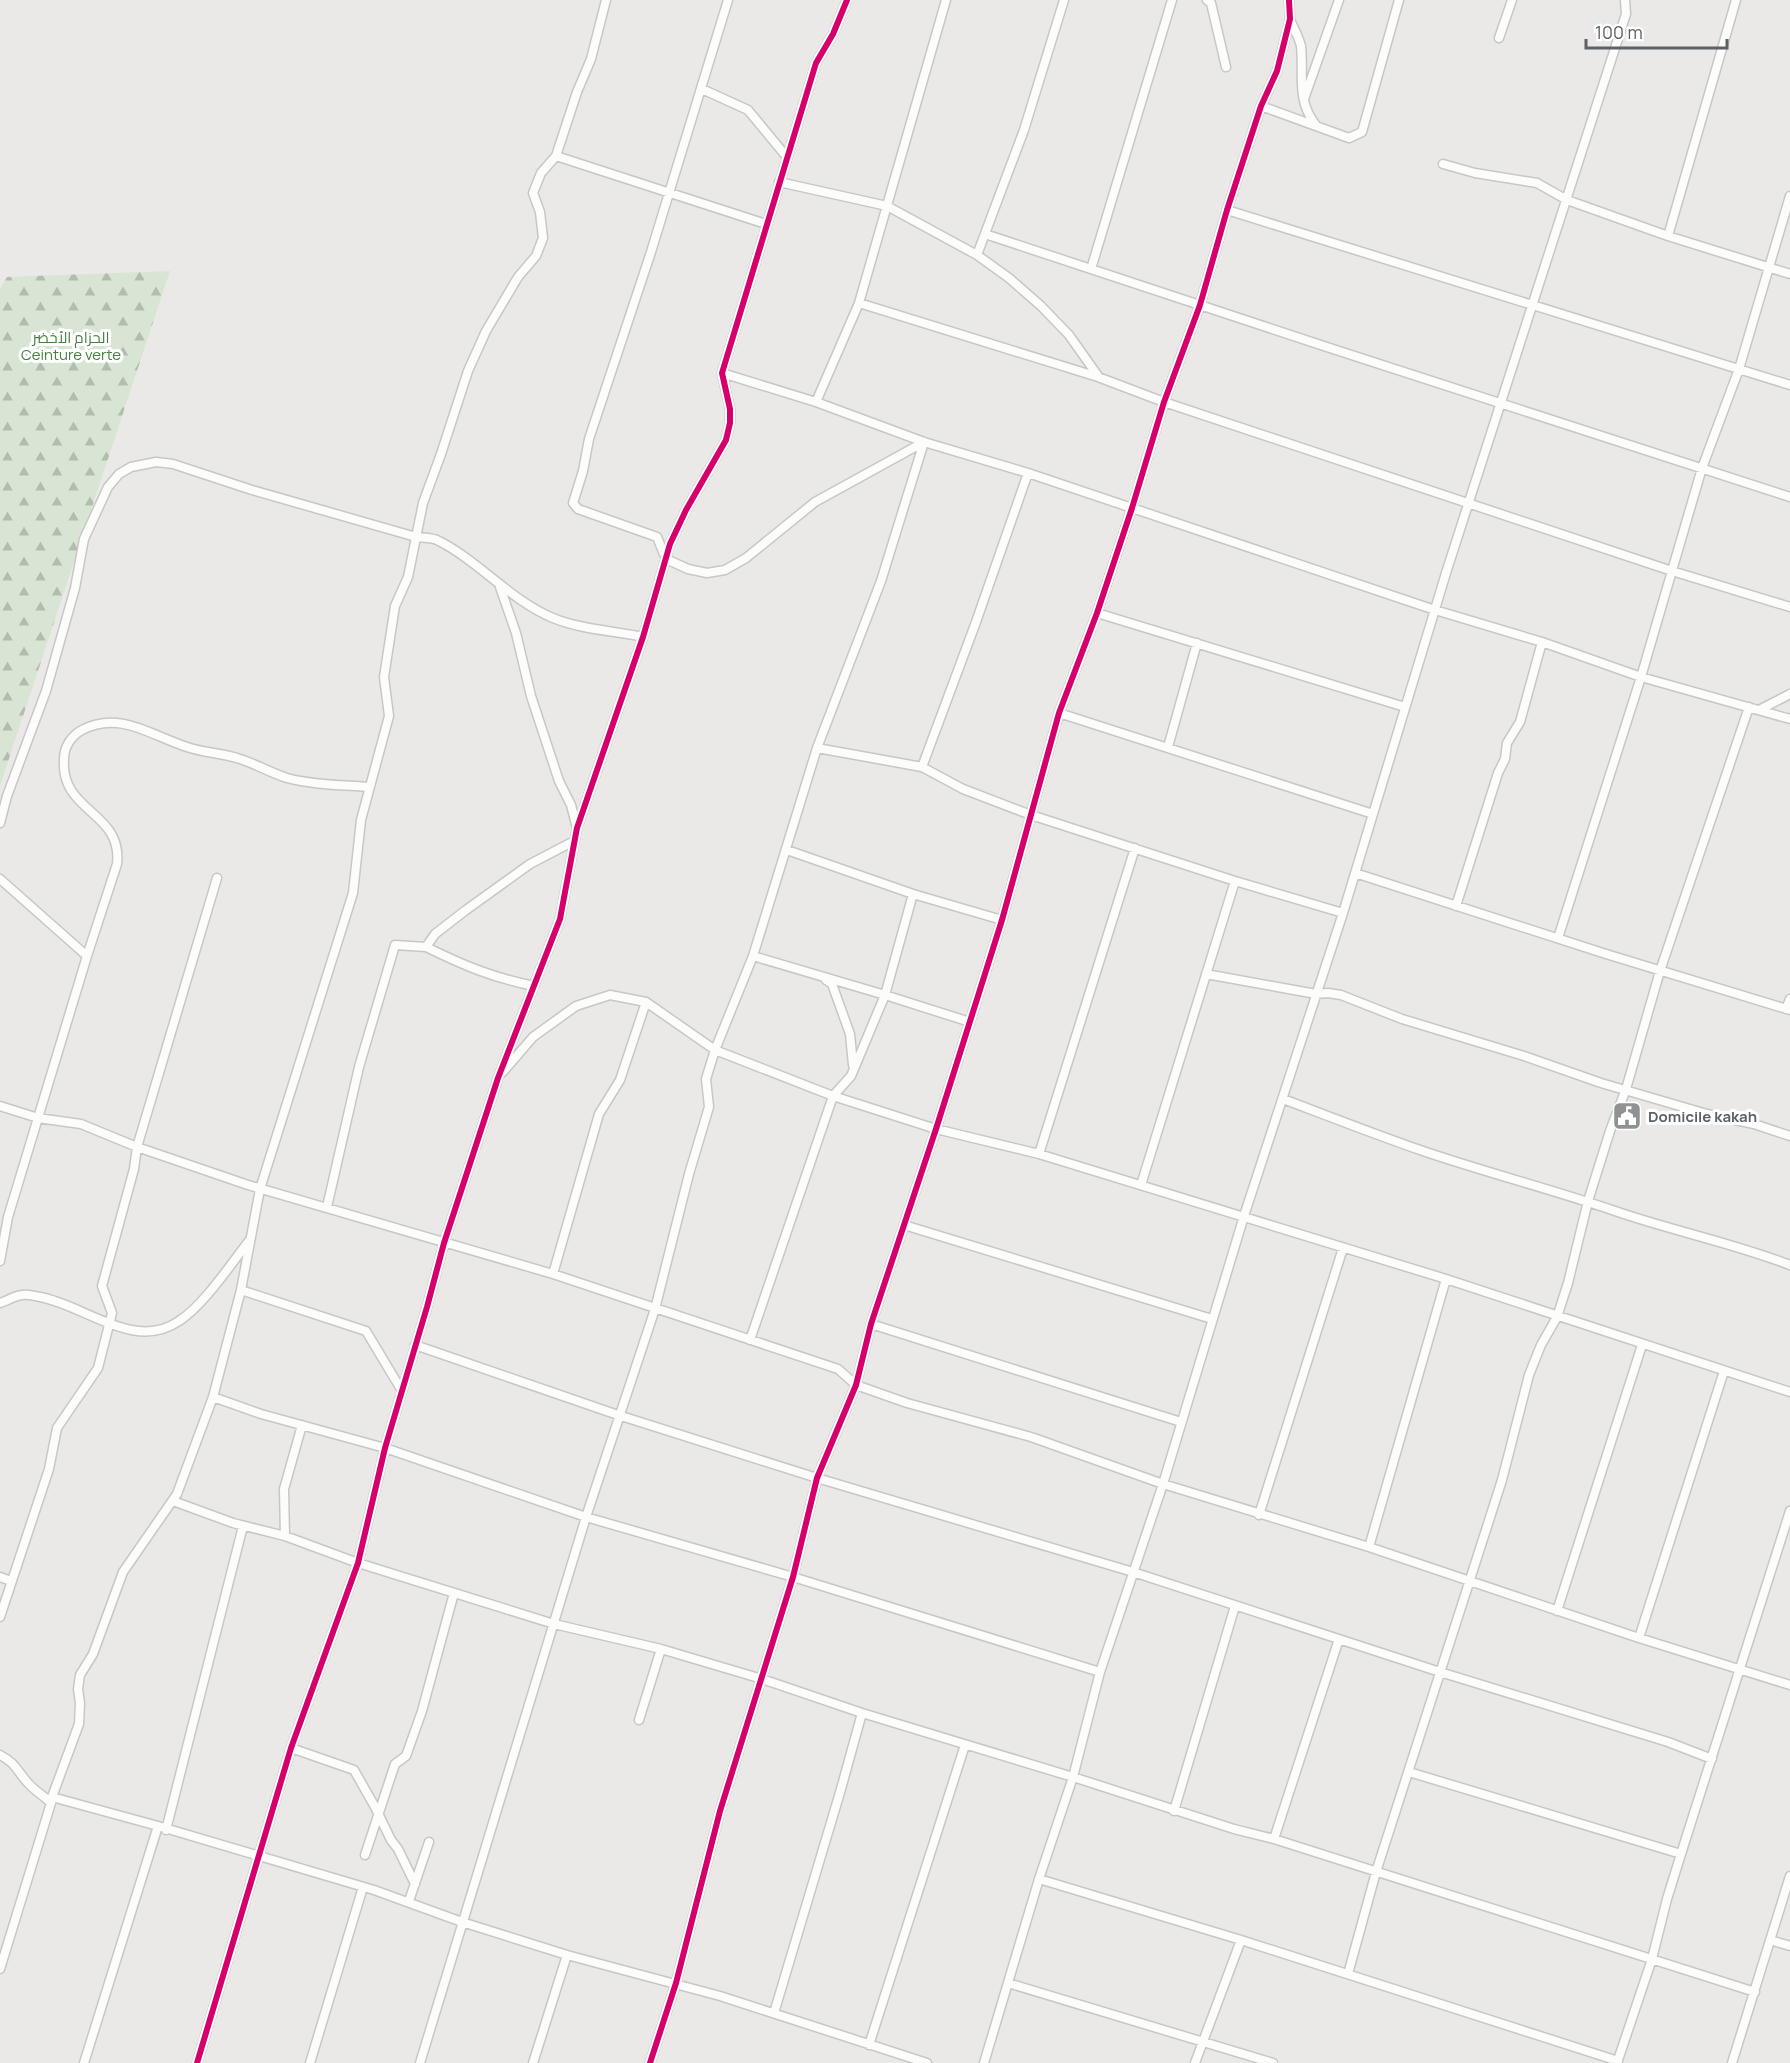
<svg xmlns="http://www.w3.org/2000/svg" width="1790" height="2063" font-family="Manrope,Cairo,sans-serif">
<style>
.forest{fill:url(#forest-firs)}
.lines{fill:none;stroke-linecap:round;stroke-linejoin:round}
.street-casing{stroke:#c8c7c7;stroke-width:11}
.street{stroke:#fcfcfb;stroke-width:8}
.cycleway-casing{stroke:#fff;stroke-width:10}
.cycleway{stroke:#d6006c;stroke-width:6}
.labels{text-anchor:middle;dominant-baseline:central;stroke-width:6;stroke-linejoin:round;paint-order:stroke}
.park-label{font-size:15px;fill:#46803f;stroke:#fff}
.poi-label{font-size:15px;font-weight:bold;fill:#5d6164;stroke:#fff;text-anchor:start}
</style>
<defs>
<pattern id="forest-firs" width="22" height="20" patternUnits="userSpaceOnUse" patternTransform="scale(1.5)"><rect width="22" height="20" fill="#d8e5d4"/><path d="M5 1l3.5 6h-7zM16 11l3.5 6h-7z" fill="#b2bdb0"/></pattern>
</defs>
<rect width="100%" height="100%" fill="#ebe9e7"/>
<path class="forest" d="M170,271L0,786V289L7,277Z"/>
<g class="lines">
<g class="street-casing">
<path id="street" d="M728,0L651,252L589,439L583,471L573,503L578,509L657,537L666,559L688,569L707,573L725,570L746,558L815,502L924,442
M1207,0L1211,3L1226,67
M1290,20C1294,28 1299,38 1301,46C1304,75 1296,99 1315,124
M1499,38L1512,0
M702,89L748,110L786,156
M1304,99L1339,0
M1261,106L1349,138L1362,132L1399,0
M556,156L766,224
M1443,164L1475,173L1537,183L1567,200L1668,236L1790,274
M779,182L887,206L977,255L1009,278L1041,306L1069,335L1098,376
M1227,210L1790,385
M985,234L1336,350L1790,497
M1668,236L1736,0
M977,255L1024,130L1064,0
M1091,269L1172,0
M859,303L1098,377L1164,402L1672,571L1790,607
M722,373L816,402L924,442L1028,473L1435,610L1542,642L1641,677L1790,719
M816,402L859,303L946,0
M500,587L516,633L531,696L559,781L571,805L577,828
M1097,613L1405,707
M1759,710L1790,694
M1059,713L1373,814
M1168,747L1197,643
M817,748L922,767L963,789L1031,815L1235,881L1343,913
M922,767L976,622L1028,473
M0,823L7,796L46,691L75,588L84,539L108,487L119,474L131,467L156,462L173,464L252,490L416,537C423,538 432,537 439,541C480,562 510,600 553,618C579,629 615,631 643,637
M787,850L913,894L1002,920
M1355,873L1606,954L1790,1010
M0,879L87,956
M1456,906L1498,773L1505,759L1507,743L1520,722L1542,642
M1558,938L1641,677L1702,468L1739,369L1790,196
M426,947C465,966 491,977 534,986
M753,956L885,995L970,1022
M1206,974L1316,994L1328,993L1341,995L1402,1019L1524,1056L1601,1083L1707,1114L1754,1124L1790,1136
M826,980L832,984L850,1034L853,1065
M1786,1009L1790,999
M502,1073L533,1037L576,1006L610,995L646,1002L715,1050L833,1096L936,1129L1039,1154L1446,1279L1790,1392
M1283,1099C1328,1116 1374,1134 1420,1150C1484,1172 1551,1189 1615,1211C1673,1231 1733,1243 1790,1265
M0,1106L38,1118L81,1124L137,1147L248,1185L553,1274L838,1369L856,1385L907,1403L1031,1437L1163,1484L1369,1547L1639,1638L1790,1685
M1039,1154L1135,848
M1141,1185L1235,881
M327,1207L359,1067L395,945L426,947L435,934L466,910L530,864L574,841
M904,1225L1212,1319
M0,1261L8,1217L87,956L117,864C123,811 60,813 64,759C64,747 71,736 82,730C119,710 152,736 187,747C204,753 223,753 240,759C256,764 271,773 287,778C313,785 342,785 369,787
M553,1274L599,1114L620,1080L646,1002
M241,1290L366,1331L402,1391
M0,1303C7,1301 14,1296 22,1295C27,1294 34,1296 40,1297C85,1305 134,1352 179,1321C203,1306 231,1264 249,1241
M871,1324L1181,1422
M750,1340L833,1096L851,1076L885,995L913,894
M415,1345L618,1415L817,1478L1133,1572L1440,1672L1668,1742L1712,1759
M213,1397L261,1414L385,1448L586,1517L793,1577L1100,1672
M173,1501L233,1523L285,1536L358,1563L554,1624L661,1649L762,1679L862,1713L1073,1777L1234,1829L1274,1839L1755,1992
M1259,1515L1343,1248
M285,1536L284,1489L302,1425
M1369,1547L1446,1279
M0,1577L11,1581
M1557,1611L1642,1345
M0,1617L49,1469L57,1428L98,1368L112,1313L102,1286L134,1169L137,1147L217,878
M1639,1638L1724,1371
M639,1720L661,1649
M291,1748L354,1770L375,1807L391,1840L398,1849L415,1884
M0,1755C17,1764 16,1770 28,1783C35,1791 44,1796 51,1803
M1409,1772L1681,1854
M52,1797L158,1826L374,1890L462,1922L567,1955L720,1996L927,2063
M1174,1811L1235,1606
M166,1830L243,1526
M1274,1839L1339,1639
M365,1855L395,1764L406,1756L422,1711L454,1593
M1039,1879L1241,1940L1618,2061
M409,1901L429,1842
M1770,1940L1790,1946
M0,1969L51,1803L52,1797L79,1724L80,1703L78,1689L80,1675L93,1654L123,1572L177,1494L213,1397L241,1290L260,1189L353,893L361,820L389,716L384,677L395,606L408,577L423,503L441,454L468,371L486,331L518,277L536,256L543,238L540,212L533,193L541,173L556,156L577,92L591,59L606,0
M1348,1974L1376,1872L1502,1480L1529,1375L1541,1345L1557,1317L1568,1283L1588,1201L1610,1131L1626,1089L1660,971L1749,707
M1008,1983L1273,2063
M774,2013L841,1789L862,1713
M869,2045L965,1745
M84,2063L158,1826
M197,2063L291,1748L358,1563L385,1448L427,1307L444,1243L498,1078L560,919L577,828L643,637L670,544L686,510L726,440L730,423V409L722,373L816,63L833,34L847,0
M310,2063L363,1887
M420,2063L586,1517L655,1309L689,1174L709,1107L706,1079L715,1050L753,956L817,748L881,581L924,442
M533,2063L567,1955
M650,2063L676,1983L720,1811L793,1577L817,1478L856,1385L871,1324L936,1129L1002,920L1059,713L1097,613L1132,508L1164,402L1200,305L1227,210L1261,106L1277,71L1290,19L1289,0
M984,2063L1039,1879L1073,1777L1100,1672L1163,1484L1244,1216L1343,913L1446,573L1626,14L1625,0
M1195,2063L1241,1940
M1617,2063L1652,1959L1667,1899L1681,1854L1790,1511
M1732,2063L1790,1876"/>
</g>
<use href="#street" class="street"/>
<g class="cycleway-casing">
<path id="cycleway" d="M197,2063L291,1748L358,1563L385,1448L427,1307L444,1243L498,1078L560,919L577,828L643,637L670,544L686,510L726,440L730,423V409L722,373L816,63L833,34L847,0
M650,2063L676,1983L720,1811L793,1577L817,1478L856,1385L871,1324L936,1129L1002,920L1059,713L1097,613L1132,508L1164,402L1200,305L1227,210L1261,106L1277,71L1290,19L1289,0"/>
</g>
<use href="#cycleway" class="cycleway"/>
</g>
<defs>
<g id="civic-square" transform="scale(1.5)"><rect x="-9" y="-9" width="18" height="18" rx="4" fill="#8f9192" stroke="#fff"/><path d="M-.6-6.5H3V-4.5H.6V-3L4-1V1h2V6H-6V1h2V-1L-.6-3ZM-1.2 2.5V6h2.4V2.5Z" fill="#fff"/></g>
</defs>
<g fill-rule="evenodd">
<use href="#civic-square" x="1627" y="1116"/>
</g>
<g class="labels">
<g class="park-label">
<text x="71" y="337">الحزام الأخضر<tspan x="71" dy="17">Ceinture verte</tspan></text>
</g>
<g class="poi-label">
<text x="1648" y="1116">Domicile kakah</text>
</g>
</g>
<path d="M1586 39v9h141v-9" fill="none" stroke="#5d6164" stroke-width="3"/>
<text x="1595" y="39" font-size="18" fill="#5d6164" stroke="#ffffff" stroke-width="4.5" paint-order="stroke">100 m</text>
</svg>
